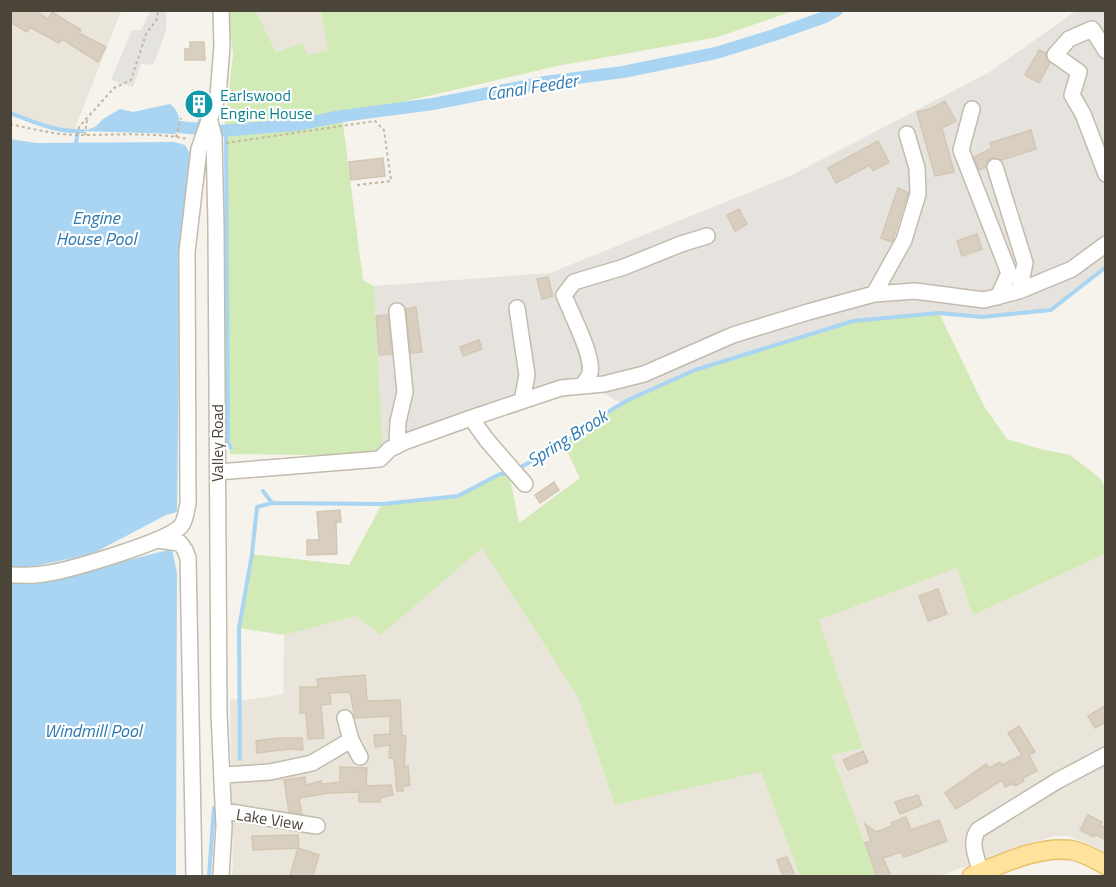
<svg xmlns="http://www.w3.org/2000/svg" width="1116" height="887" font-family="'Titillium Web',sans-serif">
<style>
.residential{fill:#eae5da}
.industrial{fill:#e6e2dd}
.green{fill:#d2eab5}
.parking{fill:#e5e3e0}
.water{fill:#a9d4f2}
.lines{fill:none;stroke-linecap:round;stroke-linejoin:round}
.stream{stroke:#a9d4f2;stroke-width:4}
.canal{stroke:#a9d4f2;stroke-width:12}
.building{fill:#d8cfc1;stroke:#d3c7b4;stroke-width:1.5}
.minor-casing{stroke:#c2bbae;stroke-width:18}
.major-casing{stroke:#e6c16a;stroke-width:21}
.path{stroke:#c4b79f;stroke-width:2;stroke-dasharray:3 3;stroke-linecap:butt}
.minor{stroke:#fff;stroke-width:15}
.major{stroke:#ffe39c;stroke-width:18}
.labels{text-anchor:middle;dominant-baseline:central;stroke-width:4.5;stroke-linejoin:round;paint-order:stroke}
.culture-label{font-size:16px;fill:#0d838f;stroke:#fff;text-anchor:start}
.street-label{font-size:16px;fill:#4b4439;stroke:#fff}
.water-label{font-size:18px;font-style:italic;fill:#2e7ab2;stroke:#fff}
</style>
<rect width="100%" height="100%" fill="#f6f3ec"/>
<path class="residential" d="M10,11H121L74,131L34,123L11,113Z
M256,11H321L329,50L306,55L301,43L276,52Z
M482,548L578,697L615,805L761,772L800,876H231L233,866L230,699L246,700L283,694L284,635L356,616L381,635Z
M1105,554V851L1069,836H1055L1022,845L940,876H877L832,755L863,748L819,620L957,568L973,615Z"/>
<path class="industrial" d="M1076,11H1105V267L1051,310L982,317L939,313L756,351L695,370L628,400L619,402L592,387L476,421L383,456L374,286L550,273L790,176L988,73Z"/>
<path class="green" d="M228,11H256L276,52L302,43L307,55L328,50L321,11H793L718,37L557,66L342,116L363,280L374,286L383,456L230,454L224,131L233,55Z
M939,313L984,406L1007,439L1036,448L1070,455L1100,478L1105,487V554L973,615L957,568L819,620L863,748L832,755L877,876H800L761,772L615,805L578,697L482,548L381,635L356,616L284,635L239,628L252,554L349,565L382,504L458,496L500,474L509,473L519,523L580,478L563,443L601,416L628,400L695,370L853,321Z"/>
<path class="parking" d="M149,11H166V31L153,65L141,64L133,87L111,80L132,30H141L149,14Z"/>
<path class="water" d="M170,104C180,112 182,122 175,134L83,131L95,127L103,119L120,109L133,112Z
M10,139L36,143L174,142L185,145L191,155L180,242L177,512L166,515L92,554L31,567H10Z
M172,549L177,573L176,876H11V583L54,579Z"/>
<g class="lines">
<path class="stream" d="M10,113C33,122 59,133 83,131
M197,129L202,114
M226,131L228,443L231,448
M76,143L78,131
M516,470L563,443L601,416L628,400L695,370L853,321L939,313L982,317L1051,310L1106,267
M263,491L272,503
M240,759L239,628L252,554L257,507L272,503L382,504L458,496L500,474L509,473
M209,876L214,808"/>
<path class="canal" d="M179,127L200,129
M219,131L296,125L342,116L433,104L545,82L623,72L716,53L774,35L825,17L837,10"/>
</g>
<path class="building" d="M10,10H34L48,19L52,12L81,30L79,33L106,47L98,62L62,39L59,43L30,27L27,32L10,22Z
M190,42H204L205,60H185V49H190Z
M1039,50L1046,53V59L1050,63L1039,83L1025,75Z
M193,90L203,93L201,97L207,98L201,114L188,111Z
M945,101L956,121L942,128L954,172L935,176L917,112L932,108Z
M1031,130L1036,149L1002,160L992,158L987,161L986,167L979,170L974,157L992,148L990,143Z
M878,141L889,162L873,171L870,165L836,183L828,168Z
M383,158L385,176L351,180L349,162Z
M898,188L908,193L892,242L881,238Z
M739,209L747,224L735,231L727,215Z
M977,234L982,249L962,256L957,241Z
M548,277L553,296L542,299L537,279Z
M416,307L422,352L411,353L406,309Z
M388,315L391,354L379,355L376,316Z
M479,340L482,349L463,356L460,347Z
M554,482L559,490L540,503L535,495Z
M340,510L341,522H336L337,554L307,555V540H319L317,512Z
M938,589L947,614L928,621L919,596Z
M365,675L367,701L400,700L402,735L406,736L404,767L408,766L410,785L403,786V791H397L394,759L389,758L390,745L375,747L374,735L390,734V716L355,718L350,692L330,693L331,704L321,705L324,738L308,739L306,713H300V687H318L317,679Z
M1106,705V722L1095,728L1088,716Z
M1019,726L1035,752L1029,755L1037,771L1023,778L1024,781L1015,786L1013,783L1005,787L1002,780L956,809L945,793L986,764L989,768L1000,762L1002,765L1022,755L1008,733Z
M279,738H302L303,750L290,749L257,753L256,741Z
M863,751L868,762L848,770L843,760Z
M340,767L367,768L366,786L391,785L393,795L380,798V802H359V792L329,793L299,798L302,814L289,812L284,780L305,777L306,785L321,781L322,784L340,782Z
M918,795L922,805L900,814L895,802Z
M1088,815L1102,822L1100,825L1106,828V840L1095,834L1094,837L1080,830Z
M906,817L911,830L939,820L947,841L904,857L901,852L883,858L891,876H877L865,843L871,841L865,824L876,832L892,826L891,823Z
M298,835L299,848L253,850L252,836Z
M298,848L319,855L313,876H290Z
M787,857L795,876H783L777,860Z"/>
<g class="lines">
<g class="minor-casing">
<path id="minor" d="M1106,51L1092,29L1069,39L1055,55L1079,72L1072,95L1083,114L1106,174
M972,109L961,150L1009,273L998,297
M210,122L214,137L216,225L219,713L224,826L221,876
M995,167L1025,263L1019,291
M874,294L915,291L984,300L1019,291L1072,269L1106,244
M517,308L527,375L522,401
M582,386C585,382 589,377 590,373C594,356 571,314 564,295L574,282L624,267L681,244L707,236
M471,418L486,439L525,484
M397,446L398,422L405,392L397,311
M218,472L380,459L390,449L404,442L471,418L561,388L604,384L644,374L733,335L808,312L874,294L904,240L918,194L917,168L907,134
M156,540L180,543L185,550L188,558L194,876
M10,575C21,575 32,576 43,574C67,571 167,542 181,526C186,520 186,511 188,504L187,252L199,149L218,95L222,46L221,10
M345,718L351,740L360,757
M223,775L270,772L312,763L351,740
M224,811L317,826
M981,873C977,858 969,843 978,830L1057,781L1106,755"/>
</g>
<g class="major-casing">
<path id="major" d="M972,876C1002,864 1037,846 1071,850C1083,852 1095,859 1106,865"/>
</g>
<path class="path" d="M10,124C33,129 56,135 79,135C115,135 153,132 189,139
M77,135L79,127L114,88L131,80L146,34L157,19L158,10
M85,135L87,120
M176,137L181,118
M226,143L375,121L384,130L391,181L357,185"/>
<use href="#minor" class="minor"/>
<use href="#major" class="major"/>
</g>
<defs>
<g id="building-disc" transform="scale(1.5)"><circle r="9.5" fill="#0f9aa8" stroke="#fff"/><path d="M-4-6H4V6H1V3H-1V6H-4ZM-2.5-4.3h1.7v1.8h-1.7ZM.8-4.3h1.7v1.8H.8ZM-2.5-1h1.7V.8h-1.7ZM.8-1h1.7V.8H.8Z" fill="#fff"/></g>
</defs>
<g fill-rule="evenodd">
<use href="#building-disc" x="199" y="104"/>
</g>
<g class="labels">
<g class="culture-label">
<text x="220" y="95">Earlswood<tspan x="220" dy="18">Engine House</tspan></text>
</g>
<g class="street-label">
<text transform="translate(217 443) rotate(-90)">Valley Road</text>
<text transform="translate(270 819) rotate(9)">Lake View</text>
</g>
<g class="water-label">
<text transform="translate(532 87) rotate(-9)">Canal Feeder</text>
<text x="96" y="217">Engine<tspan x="96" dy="21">House Pool</tspan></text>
<text transform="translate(567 438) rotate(-32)">Spring Brook</text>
<text x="93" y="730">Windmill Pool</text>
</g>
</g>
<rect width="1116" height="887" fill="none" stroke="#4b4439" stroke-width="24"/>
</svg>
